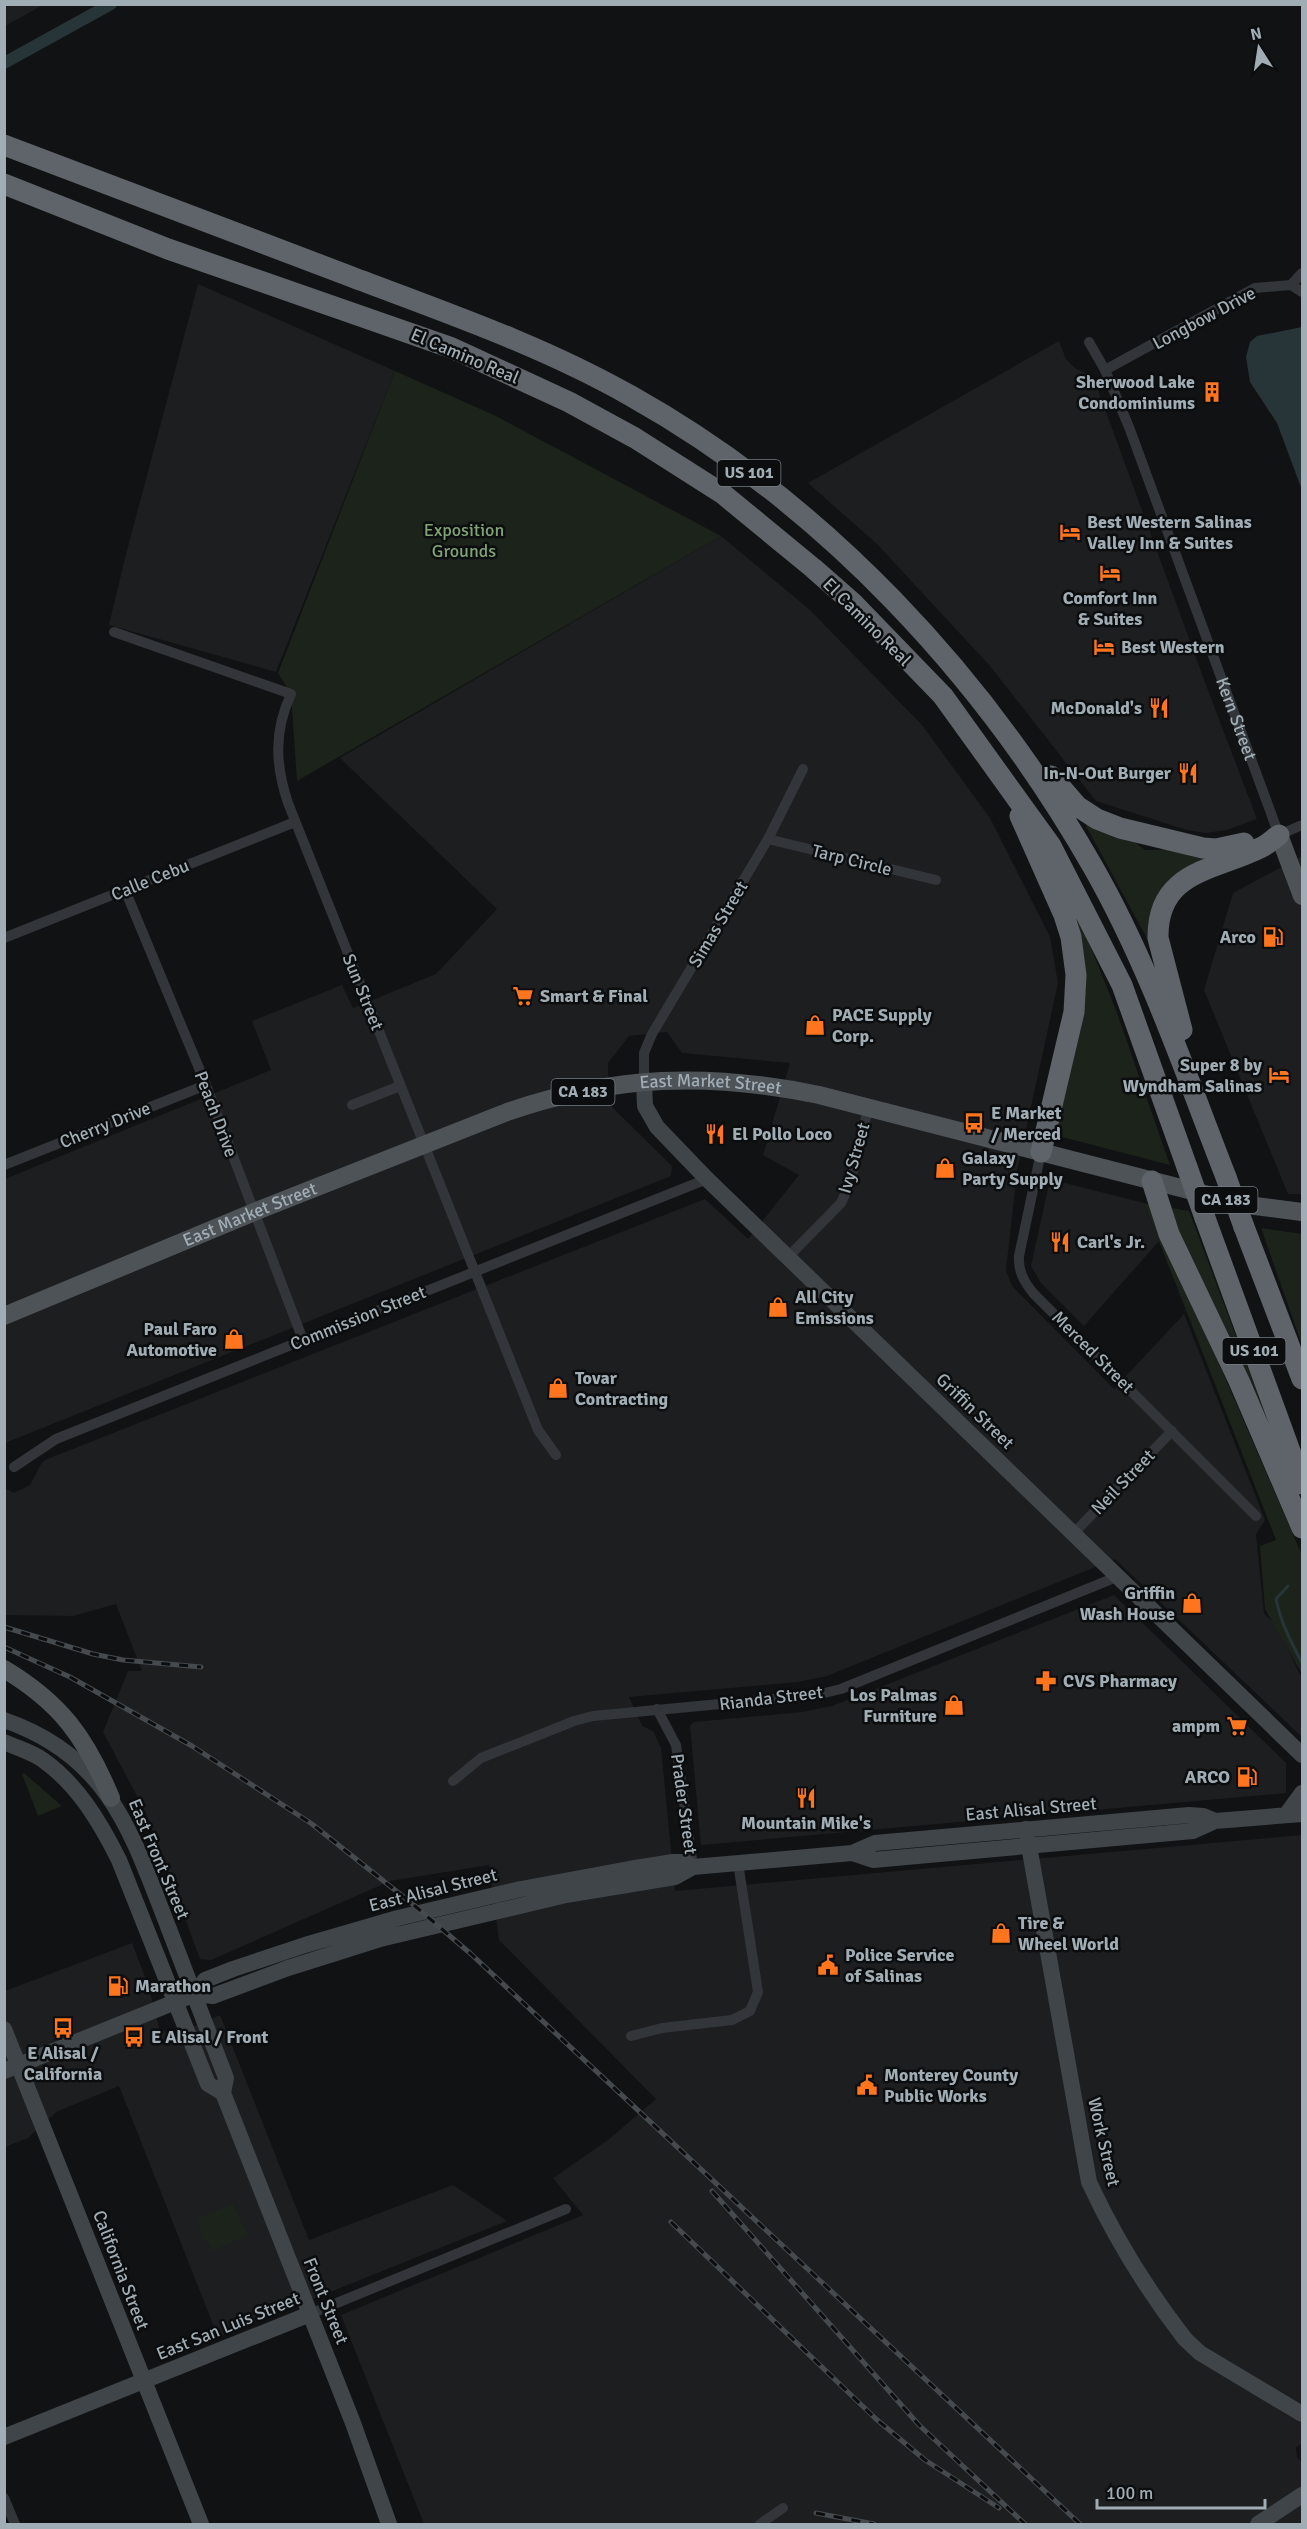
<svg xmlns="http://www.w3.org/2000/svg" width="1307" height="2529" font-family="Signika,sans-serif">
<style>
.built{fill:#1d1e20}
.green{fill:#1c231b}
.water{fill:#273538}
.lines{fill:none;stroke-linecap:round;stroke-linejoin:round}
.stream{stroke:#273538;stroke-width:3}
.canal{stroke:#273538;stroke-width:12}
.street{stroke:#323539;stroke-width:10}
.secondary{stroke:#404549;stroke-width:16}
.primary{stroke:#4e5358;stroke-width:18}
.highway{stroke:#5e646a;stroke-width:21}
.rail-casing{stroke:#454a4e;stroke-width:5}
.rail{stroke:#0c0d0e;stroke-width:3;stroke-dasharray:9;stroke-linecap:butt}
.highway-bridge{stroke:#5e646a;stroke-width:21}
.labels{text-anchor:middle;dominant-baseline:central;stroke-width:5;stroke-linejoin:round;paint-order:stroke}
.shield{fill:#0c0d0e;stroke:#747d83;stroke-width:1.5}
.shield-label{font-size:16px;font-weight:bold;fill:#a1adb5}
.street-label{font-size:18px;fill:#a1adb5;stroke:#0c0d0e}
.poi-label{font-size:18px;font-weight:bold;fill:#a1adb5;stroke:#0c0d0e;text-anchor:start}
.park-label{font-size:18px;fill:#80a376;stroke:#0c0d0e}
</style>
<rect width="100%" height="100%" fill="#111213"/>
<path class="built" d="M5,4H43V5L5,26Z
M198,284L395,371L276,672L109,625L125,558Z
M1059,341L1066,359L1076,369L1091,375L1094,379L1206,685L1257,819L1227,830L1205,833L1187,830L1096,801L990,666L877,544L808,483Z
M721,536L810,610L922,725L990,818L1050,937L1058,983L1017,1171L1006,1270L1012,1286L1114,1389L1184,1314L1265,1520L1256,1534L1264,1614L1276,1624L1302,1679V1737L1115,1559L827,1676L797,1682L629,1697L642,1726L653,1731L661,1748L675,1891L1302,1835V2444L1296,2447L1297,2457L1302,2463V2524H424L341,2315L583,2215L553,2178L608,2140L656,2099L499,1940L489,1865L390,1881L211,1960L200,1959L146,1813L103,1732L128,1671H142L116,1604L73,1616L5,1615V1488L14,1493L30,1485L41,1464L45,1460L705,1199L748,1239L799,1175L763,1155L790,1063L682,1053L667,1032L629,1036L608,1063L609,1104L672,1166L671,1176L5,1443V1179L271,1070L252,1021L342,985L353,1008L436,974L497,909L340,758Z
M1302,856V1194H1288L1204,990L1233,893Z
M1057,1181L1144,1203L1159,1241L1084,1326L1041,1283L1031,1266L1049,1184Z
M1114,1595L1286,1763V1793L701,1845L690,1726L694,1722L802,1712L832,1706Z
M132,1943L148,1985L160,2031H164L169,2037L220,2015L309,2240L453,2185L507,2221L218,2337L119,2086L56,2112L28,2138L5,2147V1991Z"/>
<path class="green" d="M395,371L496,416L721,536L297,781L291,694L278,673Z
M1088,821L1127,836L1145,850L1183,849L1208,860L1187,867L1173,877L1150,944L1086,826Z
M1076,911L1116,1010L1170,1165L1058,1136L1055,1130L1078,1035L1068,915Z
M1144,1203L1150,1205L1302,1555V1674L1265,1609L1260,1546L1276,1540Z
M1172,1208L1189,1211L1271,1429L1266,1432L1175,1230Z
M1261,1228L1302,1234V1345Z
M24,1773L62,1806L38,1816L22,1774Z
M233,2204L248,2235L212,2251L209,2244L202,2239L198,2218Z"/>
<path class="water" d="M1302,327V490L1277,423L1250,382L1246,357L1250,342L1257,336Z"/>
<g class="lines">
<path class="stream" d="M1288,1586L1276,1599C1281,1623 1291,1642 1302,1663"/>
<path class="canal" d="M4,63L111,4"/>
<g class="street">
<path d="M1291,285L1302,292"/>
<path id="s1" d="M1089,342L1105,370L1129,427L1279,835L1302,825"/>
<path d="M1105,370L1255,288L1291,285L1302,273"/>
<path d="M114,632L291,694C274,731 275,764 288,803L538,1430L556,1455"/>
<path d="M768,839L936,880"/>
<path d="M125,890L206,1085L303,1340"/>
<path d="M4,938L295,822"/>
<path d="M644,1082V1053L652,1034L768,839L803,769"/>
<path d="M352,1105L400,1086"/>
<path d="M1041,1152L1019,1256C1018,1271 1024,1282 1034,1294L1256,1516"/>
<path d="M4,1165L206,1085"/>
<path d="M788,1257L841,1203L849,1186L868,1109"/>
<path d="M14,1467L56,1439L707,1179"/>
<path d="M1074,1533L1172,1431"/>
<path d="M657,1709L676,1745L693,1867"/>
<path d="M453,1781L481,1758L574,1721L593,1716L816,1695L841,1689L1119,1576"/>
<path d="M631,2036L662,2028L732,2020L750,2011L758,1992L738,1863"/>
<path d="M310,2314L566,2209"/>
<path d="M4,2498L15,2524"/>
<path d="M760,2524L783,2508"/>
</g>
<path class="secondary" d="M644,1082L645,1106L657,1127L707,1179L1302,1755
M4,1720C111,1757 132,1835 169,1929C188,1979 207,2028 226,2078L223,2093L353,2423L389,2524
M4,1742C17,1748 32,1752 43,1760C78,1785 100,1822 119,1860L208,2084L223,2093
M1286,1815L1302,1793
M1026,1829L1089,2182C1115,2238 1147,2290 1185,2339L1200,2353L1302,2414
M852,1853L873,1860L1193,1831L1215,1821L1302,1814
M195,1994L205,1980L233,1969L305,1945L398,1918L521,1889L629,1869L673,1862H684L693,1867
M4,2029L201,2524
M4,2071L195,1994L213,1996L288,1968L380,1939L566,1895L675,1877L693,1867L852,1853L875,1843L1189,1815L1203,1816L1215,1821
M4,2437L310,2314
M1258,2524L1302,2495"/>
<g class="primary">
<path d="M1279,835L1302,896"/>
<path id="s2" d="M4,1316L254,1212L507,1112C615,1075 708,1072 819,1095L1247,1205L1302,1212"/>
<path d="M4,1669C61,1703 86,1738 111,1798"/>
</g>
<path class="highway" d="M4,145C120,189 236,233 352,277C447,313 543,346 631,396C824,504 984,676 1093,867C1149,965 1185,1072 1226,1177
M4,184L168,249L452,348L569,402L635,438L723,494L813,568L854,604L943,696L1051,846L1122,985L1187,1167
M1051,776L1077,806L1097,819L1120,828L1203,848L1216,849L1244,843
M1020,816L1064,915L1071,937L1076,975L1074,1012L1041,1152
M1182,1030L1158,938C1157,871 1213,871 1260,848C1267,845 1273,839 1279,835
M1152,1181L1169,1234L1239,1381L1302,1528
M1205,1218L1302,1484
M1244,1227L1302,1379"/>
<g class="rail-casing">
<path id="rail" d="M4,1627L93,1654L123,1660L201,1667
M4,1647L70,1677L192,1746L312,1824L415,1906L471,1954L1080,2524
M712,2191L919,2425L1025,2524
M671,2222L876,2419L925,2460L999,2508
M816,2513L874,2524"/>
</g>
<use href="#rail" class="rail"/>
<path class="highway-bridge" d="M1187,1167L1205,1218
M1226,1177L1244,1227"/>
</g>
<defs>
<g id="building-bare" transform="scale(1.62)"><path d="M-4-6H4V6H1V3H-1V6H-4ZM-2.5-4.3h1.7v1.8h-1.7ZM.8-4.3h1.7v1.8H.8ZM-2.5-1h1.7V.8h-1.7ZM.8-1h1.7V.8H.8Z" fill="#ff751e" stroke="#0c0d0e" stroke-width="2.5" paint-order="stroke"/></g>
<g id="hotel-bare" transform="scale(1.62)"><path d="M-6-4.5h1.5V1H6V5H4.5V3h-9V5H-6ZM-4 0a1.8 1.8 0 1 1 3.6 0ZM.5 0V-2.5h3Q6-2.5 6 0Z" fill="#ff751e" stroke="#0c0d0e" stroke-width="2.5" paint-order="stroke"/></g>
<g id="restaurant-bare" transform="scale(1.62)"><path d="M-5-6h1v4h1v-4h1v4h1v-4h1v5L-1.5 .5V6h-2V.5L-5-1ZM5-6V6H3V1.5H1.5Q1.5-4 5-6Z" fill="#ff751e" stroke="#0c0d0e" stroke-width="2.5" paint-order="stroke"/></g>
<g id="fuel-bare" transform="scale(1.62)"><path d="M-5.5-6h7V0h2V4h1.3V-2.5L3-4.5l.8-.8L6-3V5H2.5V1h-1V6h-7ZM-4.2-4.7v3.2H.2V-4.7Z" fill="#ff751e" stroke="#0c0d0e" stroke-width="2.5" paint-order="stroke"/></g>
<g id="supermarket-bare" transform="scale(1.62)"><path d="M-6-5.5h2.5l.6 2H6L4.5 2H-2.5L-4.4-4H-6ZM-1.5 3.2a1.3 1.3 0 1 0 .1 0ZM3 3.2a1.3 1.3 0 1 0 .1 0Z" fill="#ff751e" stroke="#0c0d0e" stroke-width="2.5" paint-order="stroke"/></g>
<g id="shop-bare" transform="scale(1.62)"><path d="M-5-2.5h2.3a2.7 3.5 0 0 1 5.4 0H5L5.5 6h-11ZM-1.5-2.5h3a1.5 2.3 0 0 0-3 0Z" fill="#ff751e" stroke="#0c0d0e" stroke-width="2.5" paint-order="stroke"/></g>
<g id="bus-bare" transform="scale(1.62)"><path d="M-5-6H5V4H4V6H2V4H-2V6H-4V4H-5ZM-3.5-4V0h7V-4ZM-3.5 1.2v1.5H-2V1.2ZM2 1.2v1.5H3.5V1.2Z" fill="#ff751e" stroke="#0c0d0e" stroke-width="2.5" paint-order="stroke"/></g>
<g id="pharmacy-bare" transform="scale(1.62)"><path d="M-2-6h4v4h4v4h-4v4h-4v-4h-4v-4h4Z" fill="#ff751e" stroke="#0c0d0e" stroke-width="2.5" paint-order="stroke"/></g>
<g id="civic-bare" transform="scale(1.62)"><path d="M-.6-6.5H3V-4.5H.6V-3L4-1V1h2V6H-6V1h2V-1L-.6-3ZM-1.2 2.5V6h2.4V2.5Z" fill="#ff751e" stroke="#0c0d0e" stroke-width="2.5" paint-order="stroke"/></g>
</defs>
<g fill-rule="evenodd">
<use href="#building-bare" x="1212" y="392"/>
<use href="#hotel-bare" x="1070" y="532"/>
<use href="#hotel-bare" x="1110" y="573"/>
<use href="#hotel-bare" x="1104" y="647"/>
<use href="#restaurant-bare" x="1159" y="708"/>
<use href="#restaurant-bare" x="1188" y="773"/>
<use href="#fuel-bare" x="1273" y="937"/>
<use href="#supermarket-bare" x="523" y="996"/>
<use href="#shop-bare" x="815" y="1025"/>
<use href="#hotel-bare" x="1279" y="1075"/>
<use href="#bus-bare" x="974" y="1123"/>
<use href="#restaurant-bare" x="715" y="1134"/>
<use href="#shop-bare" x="945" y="1168"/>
<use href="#restaurant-bare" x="1060" y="1242"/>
<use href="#shop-bare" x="778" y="1307"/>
<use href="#shop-bare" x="234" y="1339"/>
<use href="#shop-bare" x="558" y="1388"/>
<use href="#shop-bare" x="1192" y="1603"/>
<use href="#pharmacy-bare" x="1046" y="1681"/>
<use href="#shop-bare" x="954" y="1705"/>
<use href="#supermarket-bare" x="1237" y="1726"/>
<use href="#fuel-bare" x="1247" y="1777"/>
<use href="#restaurant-bare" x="806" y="1798"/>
<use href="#shop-bare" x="1001" y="1933"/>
<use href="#civic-bare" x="828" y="1965"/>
<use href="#fuel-bare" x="118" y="1986"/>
<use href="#bus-bare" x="63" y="2028"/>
<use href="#bus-bare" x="134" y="2037"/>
<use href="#civic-bare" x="867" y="2085"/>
</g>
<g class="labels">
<g class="shield">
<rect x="717.5" y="460" width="63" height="26" rx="4.5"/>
<rect x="551.5" y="1079" width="63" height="26" rx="4.5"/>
<rect x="1194.5" y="1187" width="63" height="26" rx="4.5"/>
<rect x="1222.5" y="1338" width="63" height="26" rx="4.5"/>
</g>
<g class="shield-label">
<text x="749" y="473">US 101</text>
<text x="583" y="1092">CA 183</text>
<text x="1226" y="1200">CA 183</text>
<text x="1254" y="1351">US 101</text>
</g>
<g class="street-label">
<text transform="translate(1204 318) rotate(-28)">Longbow Drive</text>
<text transform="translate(465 356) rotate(23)">El Camino Real</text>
<text transform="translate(867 622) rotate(45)">El Camino Real</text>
<text stroke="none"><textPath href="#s1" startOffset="405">Kern Street</textPath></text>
<text transform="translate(852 860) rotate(14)">Tarp Circle</text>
<text transform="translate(150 880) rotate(-22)">Calle Cebu</text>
<text transform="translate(718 924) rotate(-59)">Simas Street</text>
<text transform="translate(363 992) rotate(68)">Sun Street</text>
<text stroke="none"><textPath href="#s2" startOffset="750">East Market Street</textPath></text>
<text transform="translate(216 1114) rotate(69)">Peach Drive</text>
<text transform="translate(105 1125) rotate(-22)">Cherry Drive</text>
<text transform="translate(854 1158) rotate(-74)">Ivy Street</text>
<text stroke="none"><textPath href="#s2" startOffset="266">East Market Street</textPath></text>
<text transform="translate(358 1318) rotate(-22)">Commission Street</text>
<text transform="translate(1093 1352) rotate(45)">Merced Street</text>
<text transform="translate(975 1411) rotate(44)">Griffin Street</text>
<text transform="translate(1123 1482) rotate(-46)">Neil Street</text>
<text transform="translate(771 1698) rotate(-7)">Rianda Street</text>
<text transform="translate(684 1804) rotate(82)">Prader Street</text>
<text transform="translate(1031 1809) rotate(-5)">East Alisal Street</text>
<text transform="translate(159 1859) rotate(67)">East Front Street</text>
<text transform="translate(433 1890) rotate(-14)">East Alisal Street</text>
<text transform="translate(1104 2142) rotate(77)">Work Street</text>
<text transform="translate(121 2270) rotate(69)">California Street</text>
<text transform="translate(326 2301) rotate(68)">Front Street</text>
<text transform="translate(228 2326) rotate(-22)">East San Luis Street</text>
</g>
<g class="poi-label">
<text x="1195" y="382" text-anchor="end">Sherwood Lake<tspan x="1195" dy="21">Condominiums</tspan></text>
<text x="1087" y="522">Best Western Salinas<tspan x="1087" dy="21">Valley Inn &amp; Suites</tspan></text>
<text x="1110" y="598" text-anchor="middle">Comfort Inn<tspan x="1110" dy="21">&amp; Suites</tspan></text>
<text x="1121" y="647">Best Western</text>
<text x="1142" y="708" text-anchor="end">McDonald's</text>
<text x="1171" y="773" text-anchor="end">In-N-Out Burger</text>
<text x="1256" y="937" text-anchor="end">Arco</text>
<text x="540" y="996">Smart &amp; Final</text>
<text x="832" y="1015">PACE Supply<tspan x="832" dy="21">Corp.</tspan></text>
<text x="1262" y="1065" text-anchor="end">Super 8 by<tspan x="1262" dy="21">Wyndham Salinas</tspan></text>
<text x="991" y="1113">E Market<tspan x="991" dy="21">/ Merced</tspan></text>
<text x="732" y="1134">El Pollo Loco</text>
<text x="962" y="1158">Galaxy<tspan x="962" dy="21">Party Supply</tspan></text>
<text x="1077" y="1242">Carl's Jr.</text>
<text x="795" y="1297">All City<tspan x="795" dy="21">Emissions</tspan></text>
<text x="217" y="1329" text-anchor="end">Paul Faro<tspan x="217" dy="21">Automotive</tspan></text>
<text x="575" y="1378">Tovar<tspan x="575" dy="21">Contracting</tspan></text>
<text x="1175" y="1593" text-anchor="end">Griffin<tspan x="1175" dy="21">Wash House</tspan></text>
<text x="1063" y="1681">CVS Pharmacy</text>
<text x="937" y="1695" text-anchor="end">Los Palmas<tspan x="937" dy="21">Furniture</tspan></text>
<text x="1220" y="1726" text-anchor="end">ampm</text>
<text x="1230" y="1777" text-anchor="end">ARCO</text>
<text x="806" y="1823" text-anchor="middle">Mountain Mike's</text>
<text x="1018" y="1923">Tire &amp;<tspan x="1018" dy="21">Wheel World</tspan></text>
<text x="845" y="1955">Police Service<tspan x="845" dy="21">of Salinas</tspan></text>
<text x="135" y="1986">Marathon</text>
<text x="151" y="2037">E Alisal / Front</text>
<text x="63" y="2053" text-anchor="middle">E Alisal /<tspan x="63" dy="21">California</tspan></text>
<text x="884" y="2075">Monterey County<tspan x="884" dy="21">Public Works</tspan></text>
</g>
<g class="park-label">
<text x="464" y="530">Exposition<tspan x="464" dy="21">Grounds</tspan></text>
</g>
</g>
<rect width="1307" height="2529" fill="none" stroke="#a1adb5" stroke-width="12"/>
<g transform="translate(1259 48) rotate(348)" stroke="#0c0d0e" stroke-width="4.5" paint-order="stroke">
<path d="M0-4.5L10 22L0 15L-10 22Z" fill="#a1adb5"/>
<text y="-9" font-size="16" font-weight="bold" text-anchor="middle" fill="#a1adb5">N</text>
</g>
<path d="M1097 2499v9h168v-9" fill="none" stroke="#a1adb5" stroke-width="3"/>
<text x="1106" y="2499" font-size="18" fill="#a1adb5" stroke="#0c0d0e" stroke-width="4.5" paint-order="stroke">100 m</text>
</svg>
